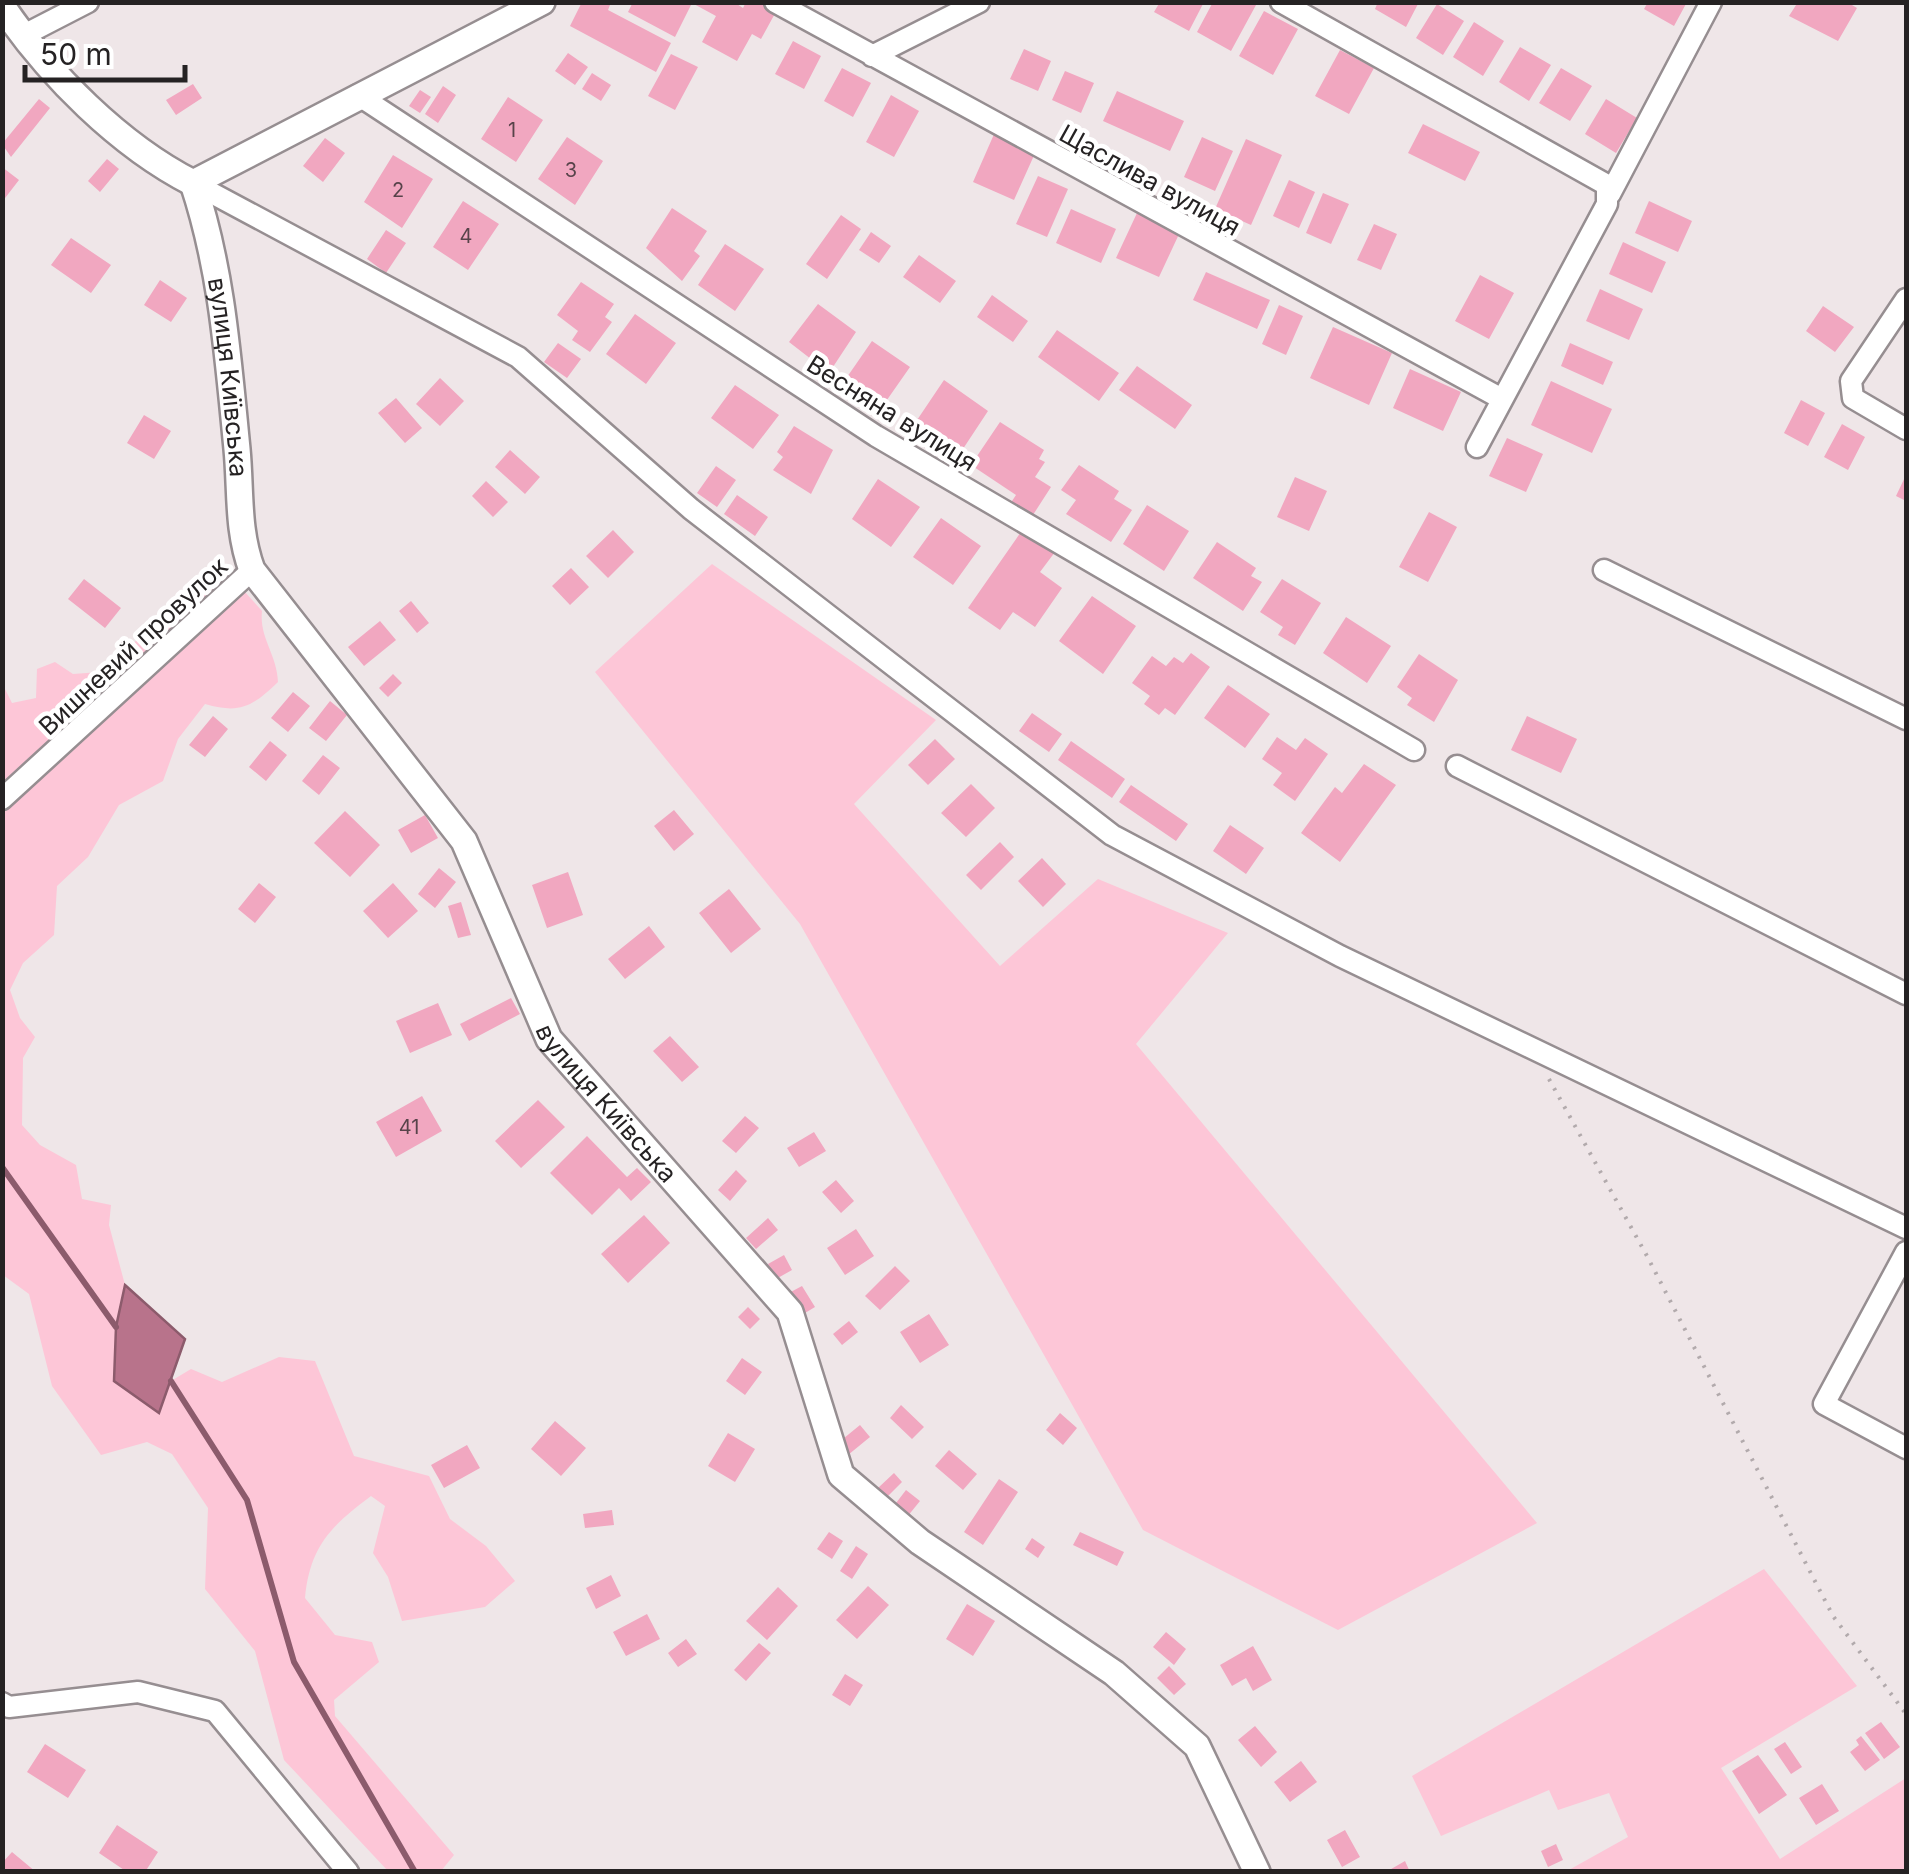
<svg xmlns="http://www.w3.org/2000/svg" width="1909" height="1874" font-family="Inter,sans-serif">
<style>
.green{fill:#fdc6d7}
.water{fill:#b8738b;stroke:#8c5b6c;stroke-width:2.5}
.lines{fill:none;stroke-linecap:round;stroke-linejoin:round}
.stream{stroke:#8c5b6c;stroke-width:6}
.building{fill:#f1a7c0}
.minor-casing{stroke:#968e91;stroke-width:25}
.tertiary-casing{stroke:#968e91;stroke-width:30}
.path{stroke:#b2aaac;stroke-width:4;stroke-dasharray:2.5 8;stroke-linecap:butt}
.minor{stroke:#fff;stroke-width:20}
.tertiary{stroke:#fff;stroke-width:25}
.labels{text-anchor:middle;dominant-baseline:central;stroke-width:9;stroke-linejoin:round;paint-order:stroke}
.number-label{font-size:20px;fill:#58434a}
.street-label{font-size:25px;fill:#252223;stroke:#fff}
</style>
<rect width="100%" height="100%" fill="#efe6e8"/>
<path class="green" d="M712,564L936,720L854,804L1000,966L1098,879L1228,933L1136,1044L1537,1523L1338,1630L1143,1530L800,924L595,672Z
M204,582L220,592H245L262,611C259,638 277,654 278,682C252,707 240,714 205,704L178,739L163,781L119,805L88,857L57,886L54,935L23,963L10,990L20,1018L35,1037L23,1058L22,1125L40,1145L76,1165L82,1199L111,1205L109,1225L125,1285L116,1327L159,1413L171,1381L191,1369L222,1382L279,1357L315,1361L354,1456L429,1476L450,1519L486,1546L515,1581L485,1607L402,1621L388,1577L373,1553L385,1506L371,1496C331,1526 310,1546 305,1598L335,1635L372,1642L379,1662L334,1700L335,1716L454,1855L441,1871H388L284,1760L255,1651L205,1589L208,1508L172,1454L147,1442L101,1455L52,1386L29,1294L3,1275L2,683L12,703L36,698L37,669L55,662L73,674L100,672Z
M1764,1569L1857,1686L1721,1768L1780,1859L1906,1778V1871H1567L1628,1837L1609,1793L1558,1810L1549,1790L1441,1836L1412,1776Z"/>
<path class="water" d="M125,1285L185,1339L159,1413L114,1381L116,1327Z"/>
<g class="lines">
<path class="stream" d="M2,1167L116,1327
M171,1381L247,1500L294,1662L415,1872"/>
</g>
<path class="building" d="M582,2H605L610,5L608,10L671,43L656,72L570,26Z
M633,2H734L743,8L746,2H768L778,8L761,39L752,34L737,61L702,42L716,16L692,3L675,37L628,12Z
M1160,2H1204L1189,31L1154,12Z
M1213,2L1256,5L1231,51L1197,32Z
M1378,2H1419L1406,27L1375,9Z
M1648,2H1687L1674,26L1644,9Z
M1798,2H1847L1857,8L1838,41L1789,16Z
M1437,4L1464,21L1443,55L1416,38Z
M1264,11L1298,29L1273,75L1239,56Z
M1474,22L1504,41L1483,76L1453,57Z
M793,41L821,56L804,89L775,74Z
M1520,47L1551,65L1529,101L1499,82Z
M1024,49L1051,61L1038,91L1010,79Z
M1340,50L1374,68L1349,114L1315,96Z
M568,53L588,67L575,85L555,71Z
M671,54L698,67L675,110L648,96Z
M842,68L871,83L853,117L824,101Z
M1561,68L1592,86L1570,121L1539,103Z
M1065,71L1094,83L1081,113L1052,100Z
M592,73L611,85L601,101L582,89Z
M193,84L202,98L176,115L166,100Z
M443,86L456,95L438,123L425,114Z
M420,90L431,97L420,113L409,106Z
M1117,91L1184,121L1170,151L1103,121Z
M891,95L919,111L894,157L866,142Z
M508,97L543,120L516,162L481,139Z
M39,99L50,108L11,157L2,144Z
M1606,99L1637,118L1616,153L1585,134Z
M1423,124L1480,152L1465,181L1408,153Z
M995,132L1036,151L1014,200L973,182Z
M567,137L603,161L575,205L538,179Z
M1202,137L1233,151L1215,191L1184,177Z
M325,138L345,153L323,182L303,166Z
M1246,139L1282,155L1251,225L1215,209Z
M393,155L433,179L402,228L364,202Z
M107,159L119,169L100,192L88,181Z
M2,167L19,180L2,202Z
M1038,176L1068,189L1047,237L1016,224Z
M1289,180L1315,192L1299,228L1273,216Z
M1323,193L1349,204L1331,244L1306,233Z
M463,201L499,224L468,270L433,247Z
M1649,201L1692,221L1678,252L1635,233Z
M672,208L707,231L694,251L700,256L682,281L646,248Z
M1071,209L1116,229L1101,263L1056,243Z
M1137,213L1180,232L1159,277L1116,258Z
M841,215L861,229L827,279L806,264Z
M1374,224L1397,234L1381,270L1357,260Z
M386,230L406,243L386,273L367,259Z
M871,232L891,246L879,263L859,250Z
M71,238L111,265L91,293L51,265Z
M1623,242L1666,262L1652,293L1609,274Z
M725,244L764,269L735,311L698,285Z
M919,255L956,281L940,303L903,277Z
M1206,272L1270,300L1257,329L1193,300Z
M1480,275L1514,293L1489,339L1455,321Z
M160,280L187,298L171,322L144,305Z
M581,282L614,304L605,317L612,322L590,352L572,340L578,331L557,315Z
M1600,289L1643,309L1629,340L1586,321Z
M992,295L1028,321L1013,342L977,317Z
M818,304L856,332L829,373L789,342Z
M1279,305L1303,316L1286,355L1262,344Z
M1823,306L1854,327L1835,352L1806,331Z
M635,314L676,343L646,384L606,354Z
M1333,327L1392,353L1369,405L1310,378Z
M1057,330L1119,373L1099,401L1038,357Z
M872,341L910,367L882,407L845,380Z
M558,343L581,359L567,378L544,362Z
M1570,343L1613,362L1603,385L1561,366Z
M1137,366L1192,405L1175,429L1119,390Z
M1410,369L1461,392L1443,431L1393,408Z
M440,378L464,401L440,426L416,404Z
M944,380L988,411L955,461L911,429Z
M1551,381L1612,409L1592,453L1531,425Z
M735,385L779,415L753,449L711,418Z
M396,398L422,428L405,443L378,413Z
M1801,400L1825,413L1808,446L1784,433Z
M144,415L171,431L154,459L127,443Z
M1000,422L1044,450L1039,459L1045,462L1035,477L1051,487L1031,518L1010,504L1016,495L971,465Z
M1842,424L1865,437L1848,470L1824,457Z
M794,426L833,450L811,494L773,470L783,457L777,452Z
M1507,438L1543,454L1526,492L1489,476Z
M510,450L540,477L525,494L495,467Z
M1079,465L1119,491L1114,499L1132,510L1111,542L1066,514L1076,500L1061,490Z
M716,466L736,480L717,507L697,493Z
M1906,475V501L1896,496Z
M1295,477L1327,491L1309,531L1277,517Z
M878,479L920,507L891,547L852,519Z
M486,481L508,502L493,517L472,496Z
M737,495L768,517L755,536L724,514Z
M1147,505L1189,531L1164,571L1123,544Z
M1429,512L1457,527L1428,582L1399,567Z
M941,518L981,546L953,585L913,557Z
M1023,529L1055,552L1040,572L1062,588L1035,627L1013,612L1000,630L968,608Z
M613,530L634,552L608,578L586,556Z
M1217,542L1256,568L1251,576L1262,582L1243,611L1193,578Z
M571,568L589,587L570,605L552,586Z
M84,579L121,608L105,628L68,599Z
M1282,579L1321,603L1295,645L1278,635L1283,627L1260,612Z
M1092,596L1136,626L1103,674L1059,641Z
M411,601L429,623L417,633L399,611Z
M1346,617L1391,646L1367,683L1323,653Z
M380,621L396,640L364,666L348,647Z
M1191,653L1210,667L1175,715L1165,708L1159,715L1144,704L1150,696L1132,683L1152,656L1166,666L1174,657L1183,663Z
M1419,654L1458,680L1434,722L1407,705L1412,698L1397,687Z
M393,674L402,683L388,697L379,688Z
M1228,685L1270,714L1245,748L1204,718Z
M293,692L310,706L288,732L271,718Z
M330,701L347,715L326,741L309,728Z
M1032,713L1062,734L1049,752L1019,731Z
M213,716L228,729L205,757L189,745Z
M1527,716L1577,739L1561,773L1511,750Z
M1277,737L1296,750L1305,738L1328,754L1295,801L1273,785L1282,773L1262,759Z
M935,739L955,759L928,785L908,765Z
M270,741L287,755L266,781L249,767Z
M1071,741L1125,779L1112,798L1058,760Z
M323,755L340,768L319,795L302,781Z
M1364,764L1396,785L1340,862L1301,833L1335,787L1342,793Z
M971,784L995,808L966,837L941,813Z
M1131,785L1188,824L1176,841L1119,802Z
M674,810L694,834L674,851L654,826Z
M345,811L380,845L350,877L314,843Z
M425,815L438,838L411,853L398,830Z
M1230,825L1264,848L1246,874L1213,851Z
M1000,842L1014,857L981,890L966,875Z
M1042,858L1066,884L1043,907L1018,881Z
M439,868L456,882L435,908L418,894Z
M568,872L583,915L547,928L532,885Z
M259,883L276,897L255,923L238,909Z
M393,883L418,911L388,938L363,911Z
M729,889L761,929L731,953L699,913Z
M461,902L471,935L458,938L448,906Z
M649,926L665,947L625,979L608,959Z
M511,998L520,1014L469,1041L460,1024Z
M438,1003L452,1035L410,1053L396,1021Z
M670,1036L699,1067L682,1082L653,1051Z
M422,1096L442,1131L396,1157L376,1122Z
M538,1100L565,1127L521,1168L495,1141Z
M745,1116L759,1128L736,1153L722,1141Z
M814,1132L826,1151L799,1167L787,1148Z
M587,1136L627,1177L637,1168L651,1182L631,1201L619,1188L592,1215L550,1173Z
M736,1170L747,1181L730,1201L718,1190Z
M836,1180L854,1201L841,1213L822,1192Z
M644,1215L670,1243L628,1283L601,1254Z
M768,1218L778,1230L756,1249L746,1238Z
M856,1229L874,1256L845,1275L827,1248Z
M784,1255L792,1270L776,1279L768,1264Z
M895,1266L910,1281L880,1310L865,1296Z
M802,1286L815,1307L800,1316L787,1294Z
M748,1307L760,1319L750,1329L738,1317Z
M929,1314L949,1345L920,1363L900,1332Z
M849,1321L858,1332L842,1345L833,1334Z
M742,1358L762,1372L745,1395L726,1381Z
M901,1405L924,1427L912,1439L890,1418Z
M1060,1413L1077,1428L1063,1445L1046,1430Z
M555,1421L586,1448L561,1476L531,1449Z
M860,1425L870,1437L848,1455L838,1443Z
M728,1433L755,1449L735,1482L708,1466Z
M467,1445L480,1468L444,1488L431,1465Z
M949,1450L977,1474L963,1490L935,1466Z
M894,1473L902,1482L887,1497L878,1488Z
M999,1479L1018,1492L983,1545L964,1532Z
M906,1490L920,1501L907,1517L893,1507Z
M612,1510L614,1525L585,1528L583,1514Z
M829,1532L843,1541L832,1559L817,1549Z
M1080,1532L1124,1552L1117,1566L1073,1545Z
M1032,1538L1045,1547L1038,1558L1025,1549Z
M856,1546L868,1554L852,1579L840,1571Z
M611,1575L621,1596L596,1609L586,1588Z
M868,1586L889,1605L857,1639L836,1620Z
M778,1587L798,1606L767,1640L746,1621Z
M967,1604L995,1621L973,1656L946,1639Z
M647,1614L660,1639L626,1656L613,1632Z
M1166,1632L1186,1649L1174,1665L1153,1647Z
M686,1639L697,1654L678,1667L668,1653Z
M759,1643L771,1653L746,1681L734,1670Z
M1253,1646L1272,1680L1253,1691L1246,1678L1232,1686L1220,1665Z
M1169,1666L1186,1684L1174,1695L1157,1678Z
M845,1674L863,1685L850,1706L832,1695Z
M1881,1722L1900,1747L1884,1759L1865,1733Z
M1255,1726L1277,1752L1261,1767L1238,1740Z
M1861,1736L1880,1760L1865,1771L1850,1752L1859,1745L1856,1740Z
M1785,1742L1802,1767L1791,1774L1774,1749Z
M45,1744L86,1770L68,1798L27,1772Z
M1758,1755L1787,1795L1759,1814L1732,1771Z
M1301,1761L1317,1782L1290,1802L1274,1782Z
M1822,1784L1839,1811L1816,1825L1799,1798Z
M117,1825L158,1852L145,1872H127L99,1853Z
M1345,1830L1360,1857L1342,1867L1327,1840Z
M1556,1844L1563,1860L1548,1867L1541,1851Z
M12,1852L36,1872H2V1863Z
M1405,1861L1410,1872H1386Z"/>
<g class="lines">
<g class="minor-casing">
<path id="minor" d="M775,2L1502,399
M1281,2L1607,185V204L1477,447
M24,35L88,2
M872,56L979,2
M358,95L876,436L1414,750
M193,183L518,357L691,509L1112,835L1340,956L1906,1228
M1610,194L1711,2
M1906,299L1851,381L1853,398L1906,429
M1604,570L1906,719
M1457,766L1906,994
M2,799L252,570
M1906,1252L1824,1404L1906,1448
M2,1703L9,1707L138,1692L215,1711L348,1872"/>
</g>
<g class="tertiary-casing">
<g id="tertiary">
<path d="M2,6C48,74 120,146 193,183"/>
<path id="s1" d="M193,183C222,270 228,358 237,449C241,491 237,530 252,570L464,841L549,1039L790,1312L841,1475L920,1542L1114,1673L1197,1746L1257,1872"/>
<path d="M193,183L542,2"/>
</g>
</g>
<path class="path" d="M1549,1079L1647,1256L1833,1616L1906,1714"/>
<use href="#minor" class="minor"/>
<use href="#tertiary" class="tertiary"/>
</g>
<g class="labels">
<g class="number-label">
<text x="512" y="130">1</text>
<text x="571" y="170">3</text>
<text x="398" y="190">2</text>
<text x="466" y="236">4</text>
<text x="409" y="1127">41</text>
</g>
<g class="street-label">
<text transform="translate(1150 180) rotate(29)">Щаслива вулиця</text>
<text stroke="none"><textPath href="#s1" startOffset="198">вулиця Київська</textPath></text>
<text transform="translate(892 413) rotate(32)">Весняна вулиця</text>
<text transform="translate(133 646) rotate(-43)">Вишневий провулок</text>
<text stroke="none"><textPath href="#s1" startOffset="1038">вулиця Київська</textPath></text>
</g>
</g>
<rect width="1909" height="1874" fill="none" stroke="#252223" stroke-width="10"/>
<path d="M25 65v15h160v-15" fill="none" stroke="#252223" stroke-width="5"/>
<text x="40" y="65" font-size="30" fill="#252223" stroke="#ffffff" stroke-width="8" paint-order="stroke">50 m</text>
</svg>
